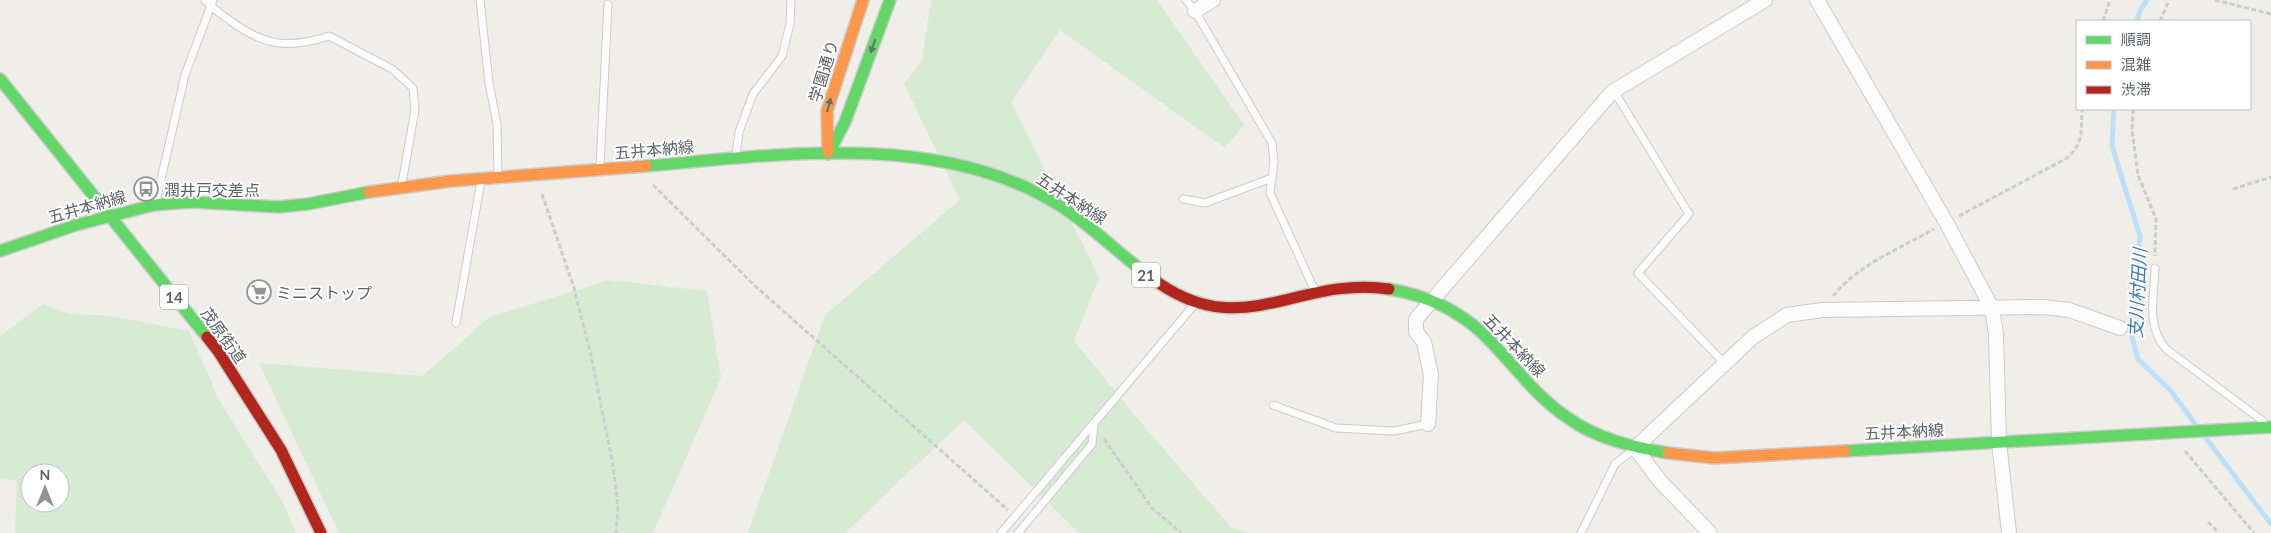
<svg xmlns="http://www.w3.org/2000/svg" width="2271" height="533" font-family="Lato,'Noto Sans JP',sans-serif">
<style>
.green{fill:#d7ebd4;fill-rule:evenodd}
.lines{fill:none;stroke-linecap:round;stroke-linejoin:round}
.stream{stroke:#bedff8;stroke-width:5}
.lane-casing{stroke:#cccccb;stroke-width:9}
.street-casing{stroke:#cccccb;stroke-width:16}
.fast-casing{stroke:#cbcbca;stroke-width:14}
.slow-casing{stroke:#cbcbca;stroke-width:14}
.jam-casing{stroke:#cbcbca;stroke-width:14}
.path{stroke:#cacfcb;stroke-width:3;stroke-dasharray:5 2.5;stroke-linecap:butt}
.lane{stroke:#fdfcfc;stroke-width:7}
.street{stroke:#fdfcfc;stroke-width:14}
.fast{stroke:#63d668;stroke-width:11}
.slow{stroke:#ff974d;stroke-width:11}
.jam{stroke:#b3261e;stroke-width:11}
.oneway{fill:#5f7368}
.labels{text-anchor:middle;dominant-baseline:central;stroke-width:4;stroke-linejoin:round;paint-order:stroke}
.shield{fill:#fff;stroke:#8e9195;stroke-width:1}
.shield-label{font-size:15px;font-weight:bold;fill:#5e6268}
.street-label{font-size:16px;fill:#5e6268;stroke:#fff}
.poi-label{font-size:16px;fill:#5e6268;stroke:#fff;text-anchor:start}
.water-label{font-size:18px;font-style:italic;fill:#4079b7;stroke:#fff}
</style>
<rect width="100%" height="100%" fill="#efeee9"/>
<path class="green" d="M931,0H1157L1244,125L1225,148L1060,30L1011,102L1099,277L1074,341L1147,430L1232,528L1250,533H1079L964,420L845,533H748L825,315L960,200L904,84L922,60Z
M609,280L707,291L721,378L653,533H339L259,363L422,376L490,317Z
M43,304L69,314L111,316L189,331L219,400L284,504L296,533H15L17,481L0,478V336ZM30,473H60V503H30Z"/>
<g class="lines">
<path class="stream" d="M2137,21L2140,11L2147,0
M2114,109L2112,146L2140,236L2131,334L2138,359L2171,391L2195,424
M2205,437L2271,524"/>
<g class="lane-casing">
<path id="lane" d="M205,0C213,9 222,15 232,22C265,46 289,49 329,36L392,69L413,88L415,110L402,183
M480,0L489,83L497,124L498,174
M1186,0L1195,11L1272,143L1274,162L1270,193L1315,291
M1614,91L1689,214L1638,273L1725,364
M736,155L739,132L753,94L782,56L790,24L791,0
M600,167L608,4
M1183,199L1205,203L1272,178
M156,201L185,75L213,0
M2155,268C2154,296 2146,326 2166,349L2263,421
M456,323L481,181
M1273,405L1336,428L1394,431L1428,424
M1001,533L1194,305
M1018,533L1092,444L1094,425
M1581,533L1615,464L1633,450"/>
</g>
<g class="street-casing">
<path id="street" d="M1817,0L1946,222L1992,308L1996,334L1999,442L2009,533
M1195,11L1213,0
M1428,424L1431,375L1424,342L1416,332V319L1612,92L1765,0
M1710,533L1660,481L1635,448L1753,337L1787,315L1822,310L2043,307L2069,310L2120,328"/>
</g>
<g class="fast-casing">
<path id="fast" d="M0,79L207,337
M828,154L845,122L890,0
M646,166C775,155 929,132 1047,198C1085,219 1114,250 1149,276
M0,251L76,225L154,205L192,202L278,207L308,204L369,192
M1389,289C1424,295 1455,308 1481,332C1511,360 1533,395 1568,418C1597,439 1633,447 1668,453
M1845,451L2271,427"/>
</g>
<g class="slow-casing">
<path id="slow" d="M828,152L827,111L863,0
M369,192L451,181L646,166
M1668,453L1714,458L1845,451"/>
</g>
<g class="jam-casing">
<path id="jam" d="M1149,276C1240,347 1295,275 1389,289
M207,337L218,351L281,450L321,533"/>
</g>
<path class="path" d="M2215,0L2271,14
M2103,21L2110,0
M2160,21L2169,0
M2133,109L2132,131L2138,175L2156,219L2155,256
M653,185L754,285L1008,510
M2233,189L2271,177
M542,194L574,288L590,351L613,465L618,507L616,533
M1959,216L2067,158C2084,143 2081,129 2082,109
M1833,296C1858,265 1899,249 1934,229
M1104,439L1152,508L1181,533
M2185,451L2254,533
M2208,522L2219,533"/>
<use href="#lane" class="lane"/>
<use href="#street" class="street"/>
<use href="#fast" class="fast"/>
<use href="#slow" class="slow"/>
<use href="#jam" class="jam"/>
</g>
<defs><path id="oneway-solid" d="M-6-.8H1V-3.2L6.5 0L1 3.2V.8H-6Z" transform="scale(1.25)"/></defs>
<g class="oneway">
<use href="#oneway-solid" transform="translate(873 46) rotate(110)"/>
<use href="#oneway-solid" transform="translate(829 105) rotate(-75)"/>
</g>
<defs>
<g id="bus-ring" transform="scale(1.25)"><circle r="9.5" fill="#fff" stroke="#919395" stroke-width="1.5"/><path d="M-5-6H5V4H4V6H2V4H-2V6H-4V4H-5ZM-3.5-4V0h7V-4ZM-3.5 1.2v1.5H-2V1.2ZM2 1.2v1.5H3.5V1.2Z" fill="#919395"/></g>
<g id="supermarket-ring" transform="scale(1.25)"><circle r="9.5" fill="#fff" stroke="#919395" stroke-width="1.5"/><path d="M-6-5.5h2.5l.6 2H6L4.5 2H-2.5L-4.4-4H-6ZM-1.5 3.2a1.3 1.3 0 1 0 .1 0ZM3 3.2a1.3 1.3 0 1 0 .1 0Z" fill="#919395"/></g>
</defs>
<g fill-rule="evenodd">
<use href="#bus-ring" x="146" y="189"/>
<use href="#supermarket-ring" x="259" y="292"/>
</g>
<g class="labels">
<g class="shield">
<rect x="1132" y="262.5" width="28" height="25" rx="4"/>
<rect x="160" y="284.5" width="28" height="25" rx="4"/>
</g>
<g class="shield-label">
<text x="1146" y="275">21</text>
<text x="174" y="297">14</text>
</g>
<g class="street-label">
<text transform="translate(823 71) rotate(-73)">学園通り</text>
<text transform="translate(654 149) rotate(-5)">五井本納線</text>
<text transform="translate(1072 198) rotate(33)">五井本納線</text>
<text transform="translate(87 206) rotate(-16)">五井本納線</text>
<text transform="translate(224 335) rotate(54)">茂原街道</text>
<text transform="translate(1515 345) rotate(46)">五井本納線</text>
<text transform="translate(1904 431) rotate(-3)">五井本納線</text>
</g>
<g class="poi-label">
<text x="164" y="189">潤井戸交差点</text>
<text x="276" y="292">ミニストップ</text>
</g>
<g class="water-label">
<text transform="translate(2137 293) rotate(-87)">支川村田川</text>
</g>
</g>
<rect x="2076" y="20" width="175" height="90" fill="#ffffff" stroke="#bfc0c3"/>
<rect x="2086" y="36" width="25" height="8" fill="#63d668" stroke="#bfc0c3"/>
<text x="2121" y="45" font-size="15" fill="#5e6268">順調</text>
<rect x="2086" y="61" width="25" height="8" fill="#ff974d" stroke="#bfc0c3"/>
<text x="2121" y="70" font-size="15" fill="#5e6268">混雑</text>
<rect x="2086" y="86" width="25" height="8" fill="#b3261e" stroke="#bfc0c3"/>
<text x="2121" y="95" font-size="15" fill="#5e6268">渋滞</text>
<g transform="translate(45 488)"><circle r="24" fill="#ffffff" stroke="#bfc0c3"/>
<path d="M0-4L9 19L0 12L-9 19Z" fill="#919395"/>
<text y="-8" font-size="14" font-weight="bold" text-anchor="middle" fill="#5e6268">N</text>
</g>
</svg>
